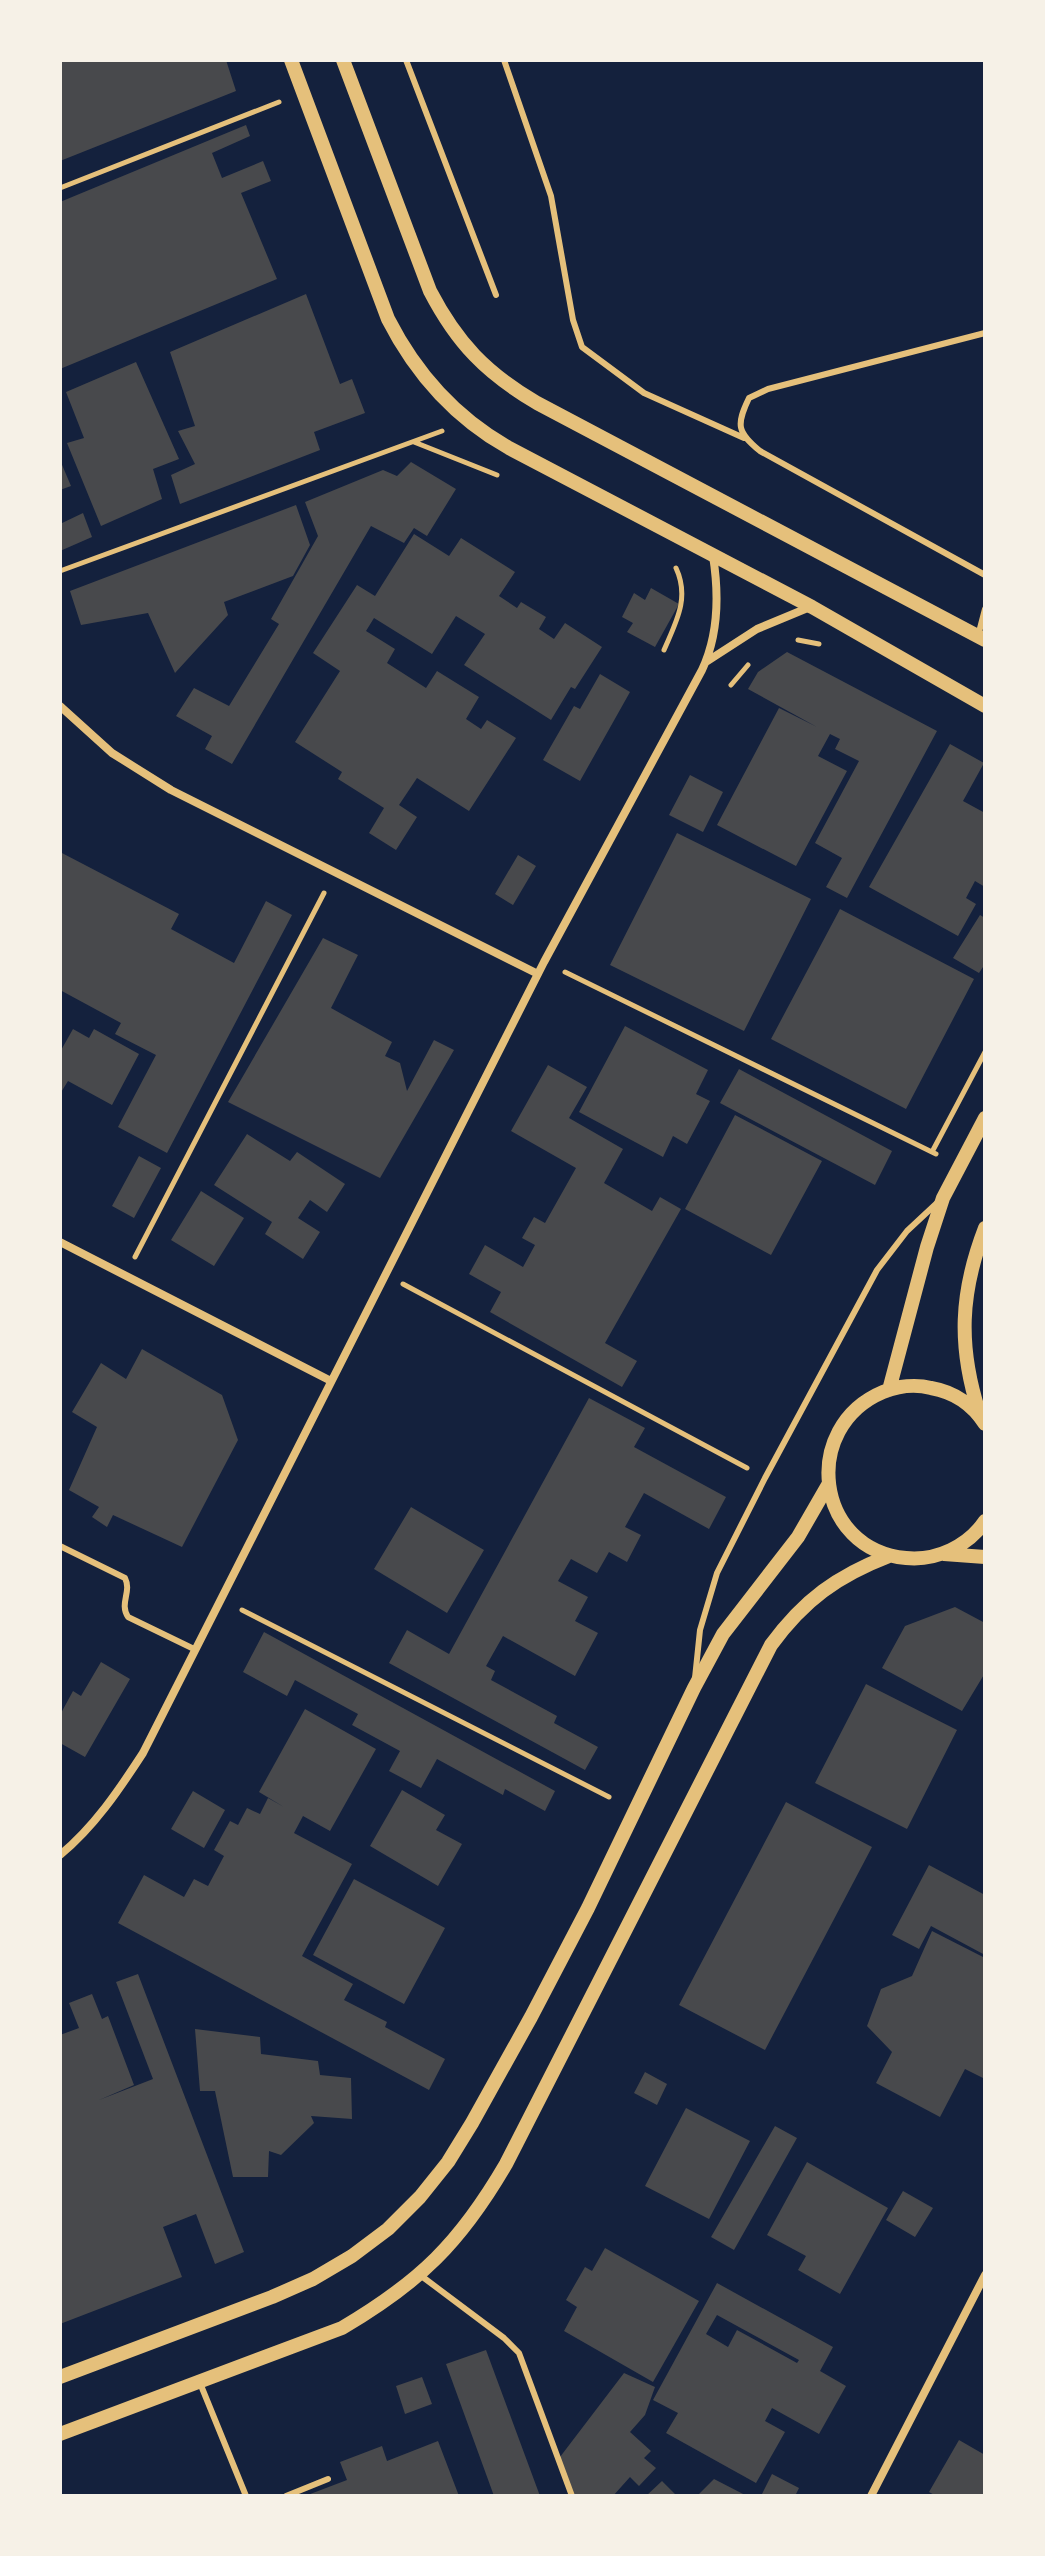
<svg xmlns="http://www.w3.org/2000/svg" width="1045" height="2556" font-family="Commissioner,sans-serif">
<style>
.building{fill:#48494c;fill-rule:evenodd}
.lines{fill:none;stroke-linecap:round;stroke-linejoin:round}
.path{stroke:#e5c07b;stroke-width:5}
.service{stroke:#e5c07b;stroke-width:6}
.minor{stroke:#e5c07b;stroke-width:8}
.tertiary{stroke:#e5c07b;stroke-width:14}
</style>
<rect width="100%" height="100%" fill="#14213d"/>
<path class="building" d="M60,60H226L236,91L60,161Z
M246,125L250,136L212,153L222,178L263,161L271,181L241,193L277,279L60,369V202Z
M306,294L340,384L352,379L365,413L314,432L320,450L180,504L171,475L195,464L178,431L195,426L170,352Z
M136,362L179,459L153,469L162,499L101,526L67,443L84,438L66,392Z
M60,460L71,486L60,490Z
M411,462L456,489L427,536L414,528L404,543L371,526L232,764L205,749L212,736L176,716L194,688L229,706L279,624L271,619L318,536L305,502L383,470L397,476Z
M296,505L310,545L293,576L224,602L228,615L175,673L148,613L81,625L70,591Z
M83,513L92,537L60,551V524Z
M414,534L449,556L461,538L515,572L499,596L517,608L521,602L546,617L539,629L554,639L565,623L602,647L575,689L571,687L551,720L464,665L485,634L456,616L432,654L374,618L366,631L395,649L387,663L426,688L437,671L479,697L466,719L481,729L487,720L516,738L469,811L417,778L399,805L417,817L396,850L369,833L384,808L338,779L342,772L295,742L340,671L313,653L357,585L375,596Z
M651,588L679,604L655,647L627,632L633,623L622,617L634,593L645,600Z
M787,652L937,731L847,898L826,887L842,858L815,843L859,761L835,749L840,739L830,734L818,756L847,771L796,866L717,825L779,708L817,727L748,689L758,672Z
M600,674L630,692L580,781L543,760L574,706L580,709Z
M950,744L984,763L963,801L985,813V887L975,881L966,898L976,904L958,936L869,887Z
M690,775L723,792L703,832L669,815Z
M677,833L811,899L744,1031L610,965Z
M60,852L179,914L171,929L234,963L266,901L292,915L167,1153L118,1127L156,1055L115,1034L121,1023L60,990Z
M518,855L536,866L513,905L495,894Z
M840,909L974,979L906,1109L771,1039Z
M980,915L985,918V964L979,973L953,958Z
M323,938L358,955L331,1008L392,1042L385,1056L400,1063L407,1091L434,1040L454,1050L380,1178L228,1102Z
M625,1026L708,1070L696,1094L710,1101L687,1144L673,1136L663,1157L579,1112Z
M73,1029L89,1038L94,1029L139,1054L112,1105L68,1081L60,1094V1052Z
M548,1065L587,1087L569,1118L623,1149L604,1183L652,1211L660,1197L681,1209L605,1343L637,1361L622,1387L490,1312L501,1292L469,1274L485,1245L523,1267L535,1245L522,1238L534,1217L545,1223L576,1168L511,1131Z
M739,1069L892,1151L875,1185L720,1103Z
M735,1115L822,1161L771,1255L685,1209Z
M247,1134L290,1161L297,1152L345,1184L327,1212L310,1200L298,1218L320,1232L303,1259L265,1234L272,1222L214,1185Z
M139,1156L161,1168L134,1218L112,1206Z
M201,1191L244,1218L214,1266L171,1240Z
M142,1349L222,1395L238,1440L182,1547L113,1515L107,1527L92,1517L99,1507L69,1490L97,1427L72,1412L101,1363L126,1379Z
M589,1398L645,1428L634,1447L726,1497L709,1529L644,1493L625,1527L641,1535L627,1562L609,1552L597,1573L571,1559L558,1581L588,1597L575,1621L598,1633L575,1676L503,1636L486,1666L495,1671L491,1680L557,1716L554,1723L598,1747L585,1770L389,1663L407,1630L449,1654Z
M411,1507L484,1550L447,1613L374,1569Z
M955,1607L985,1623V1673L962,1711L882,1668L905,1626Z
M264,1632L555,1791L545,1811L505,1789L503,1795L437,1759L421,1788L389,1771L400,1751L352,1725L358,1714L295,1680L287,1696L243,1672Z
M101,1662L130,1679L85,1757L60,1743V1715L73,1691L81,1696Z
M866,1684L957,1730L907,1829L815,1783Z
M305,1709L376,1749L330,1831L303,1816L294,1833L352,1864L302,1956L353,1984L344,2000L387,2022L385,2027L445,2059L429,2090L118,1923L144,1875L184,1897L194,1879L208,1886L224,1856L214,1850L230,1821L238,1825L247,1808L260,1814L268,1798L284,1807L259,1792Z
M402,1790L445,1815L436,1830L462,1844L438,1886L370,1846Z
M193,1791L225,1810L204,1848L171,1829Z
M786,1802L872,1847L765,2050L679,2005Z
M929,1865L985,1895V1955L931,1926L919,1949L892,1935Z
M354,1879L445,1928L404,2004L313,1955Z
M932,1931L985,1958V2075L983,2078L965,2069L940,2117L876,2083L892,2052L867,2026L881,1989L912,1976Z
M138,1974L244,2252L215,2264L196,2214L163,2227L182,2277L60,2324V2035L79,2028L69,2003L92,1994L102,2019L108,2016L134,2085L99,2100L153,2079L116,1982Z
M195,2029L260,2037L261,2054L318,2061L320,2075L351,2078L352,2119L311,2116L314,2123L281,2155L269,2151L268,2177H233L215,2091H200Z
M645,2072L667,2084L657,2105L634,2093Z
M686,2108L750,2141L709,2219L645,2186Z
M775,2126L797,2138L734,2250L711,2237Z
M807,2162L888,2208L840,2294L798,2270L806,2256L767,2235Z
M903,2191L933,2208L915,2237L886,2220Z
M605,2248L699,2301L653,2382L564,2331L577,2307L566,2300L585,2267L592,2271Z
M717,2283L833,2347L820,2371L846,2386L819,2434L772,2408L765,2421L785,2432L756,2483L666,2433L678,2413L653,2400ZM717,2315L799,2360L797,2363L737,2330L728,2347L706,2334Z
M486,2350L540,2496H494L446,2364Z
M624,2373L655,2387L645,2415L630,2432L651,2451L644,2458L656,2468L639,2486L630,2477L613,2496H573L560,2457Z
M422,2377L432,2404L405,2414L396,2386Z
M959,2440L985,2455V2470L983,2474L985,2475V2496H936L929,2492Z
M438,2441L459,2496H305L347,2480L340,2462L382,2446L387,2461Z
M772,2474L799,2488L795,2496H761Z
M714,2479L747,2496H697Z
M662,2481L677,2496H646Z"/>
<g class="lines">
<path class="path" d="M60,188L279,102
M414,442L497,475
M60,571L442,431
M798,640L819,644
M664,650C676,622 690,598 676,568
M731,685L748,665
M565,972L936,1154
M932,1152L985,1052
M135,1257L324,893
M403,1284L747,1468
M242,1610L609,1797"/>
<path class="service" d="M406,60L496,295
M504,60L551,196L573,320L582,347L644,393L744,438
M985,333L768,389L749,398C736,425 737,432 760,451L985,575
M978,636L985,609
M60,1546L125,1578C132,1592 119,1603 128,1617L194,1649
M695,1678L700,1630L717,1573L765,1478L877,1270L907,1231L937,1203
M420,2275L504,2338L519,2353L572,2496
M200,2383L246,2496
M286,2496L328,2479"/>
<path class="minor" d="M706,662L757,629L810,607
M60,706L112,753L171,790L538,974
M60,1242L331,1381
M60,1855C94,1827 119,1790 143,1753L544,962L702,670C719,634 719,594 713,556
M871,2496L985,2275"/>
<path class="tertiary" d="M291,60L388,319C416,374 454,417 509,448L812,607L985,706
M343,60L430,291C457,343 486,373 537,403L985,640
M889,1390L927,1247L943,1198L985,1118
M979,1412C958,1346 960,1293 985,1228
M985,1424C973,1405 954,1392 931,1388C916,1384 898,1386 883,1392C800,1427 815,1550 906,1558C937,1561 968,1546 985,1521
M944,1554L985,1557
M60,2377L272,2297L313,2279L352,2256L388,2229L420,2197L448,2162L472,2123L531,2017L588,1908L694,1688L723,1634L798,1537L828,1485
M60,2434L342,2328C420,2282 460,2243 506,2164L771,1645C804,1600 837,1576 889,1556"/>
</g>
<rect width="1045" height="2556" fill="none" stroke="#f6f1e7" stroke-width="124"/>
</svg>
